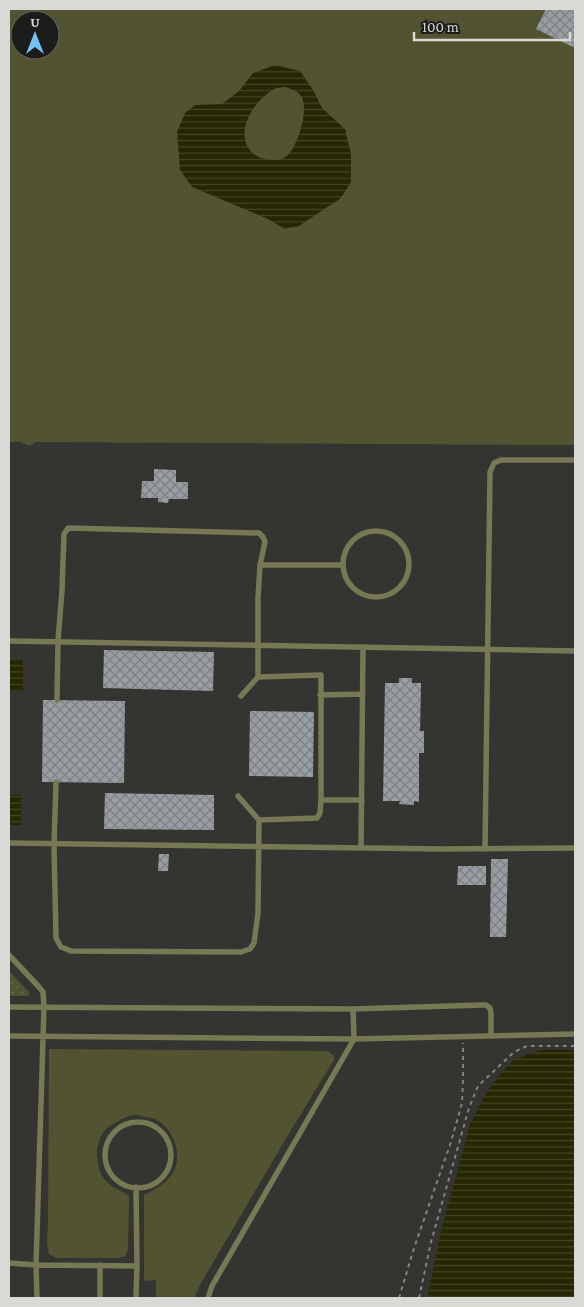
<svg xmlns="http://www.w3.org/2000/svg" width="584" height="1307" font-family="'Crimson Pro',serif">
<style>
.grass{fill:#525331;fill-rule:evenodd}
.garden{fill:url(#garden-dots)}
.water{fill:url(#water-rules);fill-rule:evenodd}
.building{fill:url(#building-cross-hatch)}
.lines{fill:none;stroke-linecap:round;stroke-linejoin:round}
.path{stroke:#82837e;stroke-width:2;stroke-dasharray:4 4;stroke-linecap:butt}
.lane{stroke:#777854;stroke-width:5.5}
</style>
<defs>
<pattern id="garden-dots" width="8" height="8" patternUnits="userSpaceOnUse" patternTransform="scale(1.25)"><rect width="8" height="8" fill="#525331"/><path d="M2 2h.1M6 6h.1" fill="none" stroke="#6a6b4e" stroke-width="1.8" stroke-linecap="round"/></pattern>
<pattern id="water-rules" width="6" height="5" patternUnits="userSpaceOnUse" patternTransform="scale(1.25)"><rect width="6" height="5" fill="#262700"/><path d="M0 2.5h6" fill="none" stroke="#454624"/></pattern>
<pattern id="building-cross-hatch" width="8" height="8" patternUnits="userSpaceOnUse" patternTransform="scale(1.25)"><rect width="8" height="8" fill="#979da1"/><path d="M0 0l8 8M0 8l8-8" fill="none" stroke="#7d8184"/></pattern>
</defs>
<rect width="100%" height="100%" fill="#343530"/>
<path class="grass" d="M9,9H575V445L35,442L30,446L20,442H9ZM20,20H50V50H20Z
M49,1049L328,1051L334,1056V1060L285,1140L200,1285L194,1298H156V1280L144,1281V1195C162,1186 179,1176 177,1153C176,1140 168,1125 155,1119C152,1118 148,1117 144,1117C141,1116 136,1114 133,1115C130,1115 125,1118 122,1119C117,1122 110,1125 106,1129C94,1141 95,1166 104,1179C111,1188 121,1190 129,1196L128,1249L125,1256L119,1258H56L49,1254L47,1243L48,1223Z"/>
<path class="garden" d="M9,971L29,992V995L26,996H9Z"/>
<path class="water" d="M275,65L300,71L313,90L322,108L345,129L351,154V182L341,198L299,226L285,229L268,219L192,187L180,170L177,132L185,113L195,105L222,104L239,91L253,73ZM285,87C291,89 298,91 301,96C310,108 297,152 284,158C278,161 271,160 265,159C261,158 258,157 255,155C231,136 253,101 274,89C277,88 282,87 285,87Z
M9,659L23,660V690H9Z
M9,795H21V825H9Z
M540,1050H575V1298H427L442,1227L470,1125L486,1093L506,1067L514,1060L528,1054Z"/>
<path class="building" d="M546,9H575V48L536,29Z
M154,469L176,470V482H188V499H169L168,503L158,502V498H141L142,481H154Z
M104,650L214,652L213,691L103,688Z
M399,678H412V683H421L420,731H424V753H419V802L414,801V805L399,804L400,801H383L385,683H399Z
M43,700L125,701L124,783L42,782Z
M250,711L314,712L313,777L249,776Z
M105,793L214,795V830L104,829Z
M159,854H169L168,871H158Z
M491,859H508L506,937H490Z
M458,866H486V885H457Z"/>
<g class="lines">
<path class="path" d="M399,1298L414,1248L451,1142L462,1103L463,1080V1043
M419,1298L431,1242L469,1108L478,1086L514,1052L527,1046H575"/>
<path class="lane" d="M343 564a33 33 0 1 1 66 0a33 33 0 1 1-66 0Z
M260,565H343
M9,641L575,651
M320,695L363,694
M241,696L258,677
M56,782L54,845L56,938L61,947L71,951L241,952L250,949L254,943L258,913L259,820L317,818L320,813L321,800V675L258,677V598L260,565L265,542L263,537L259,533L68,528L64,534L62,590L58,641L57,700
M238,796L259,820
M321,800H362
M9,843L443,849L575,848
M361,848L363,647
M485,849L490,472L494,463L501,460H575
M9,955L39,987L43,992L44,1007L36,1265L37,1298
M9,1007L353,1009L482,1005H486L490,1008L491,1014V1035
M9,1036L354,1039L575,1034
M105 1155a33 33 0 1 1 66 0a33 33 0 1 1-66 0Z
M9,1263L36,1265L137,1266L136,1187
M100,1298V1265
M136,1298L137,1266
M208,1298L212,1286L354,1039L353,1009"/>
</g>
<rect width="584" height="1307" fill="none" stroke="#d9d9d6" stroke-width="20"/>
<g transform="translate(35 35)"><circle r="24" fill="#1c1c1a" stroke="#686865"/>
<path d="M0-4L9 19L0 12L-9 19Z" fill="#73c1f5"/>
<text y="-8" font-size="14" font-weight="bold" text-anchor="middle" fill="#d9d9d6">U</text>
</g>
<path d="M414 32v8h156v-8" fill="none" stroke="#d9d9d6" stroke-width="2.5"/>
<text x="422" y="32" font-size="15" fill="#d9d9d6" stroke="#1c1c1a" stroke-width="4" paint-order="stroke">100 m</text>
</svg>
